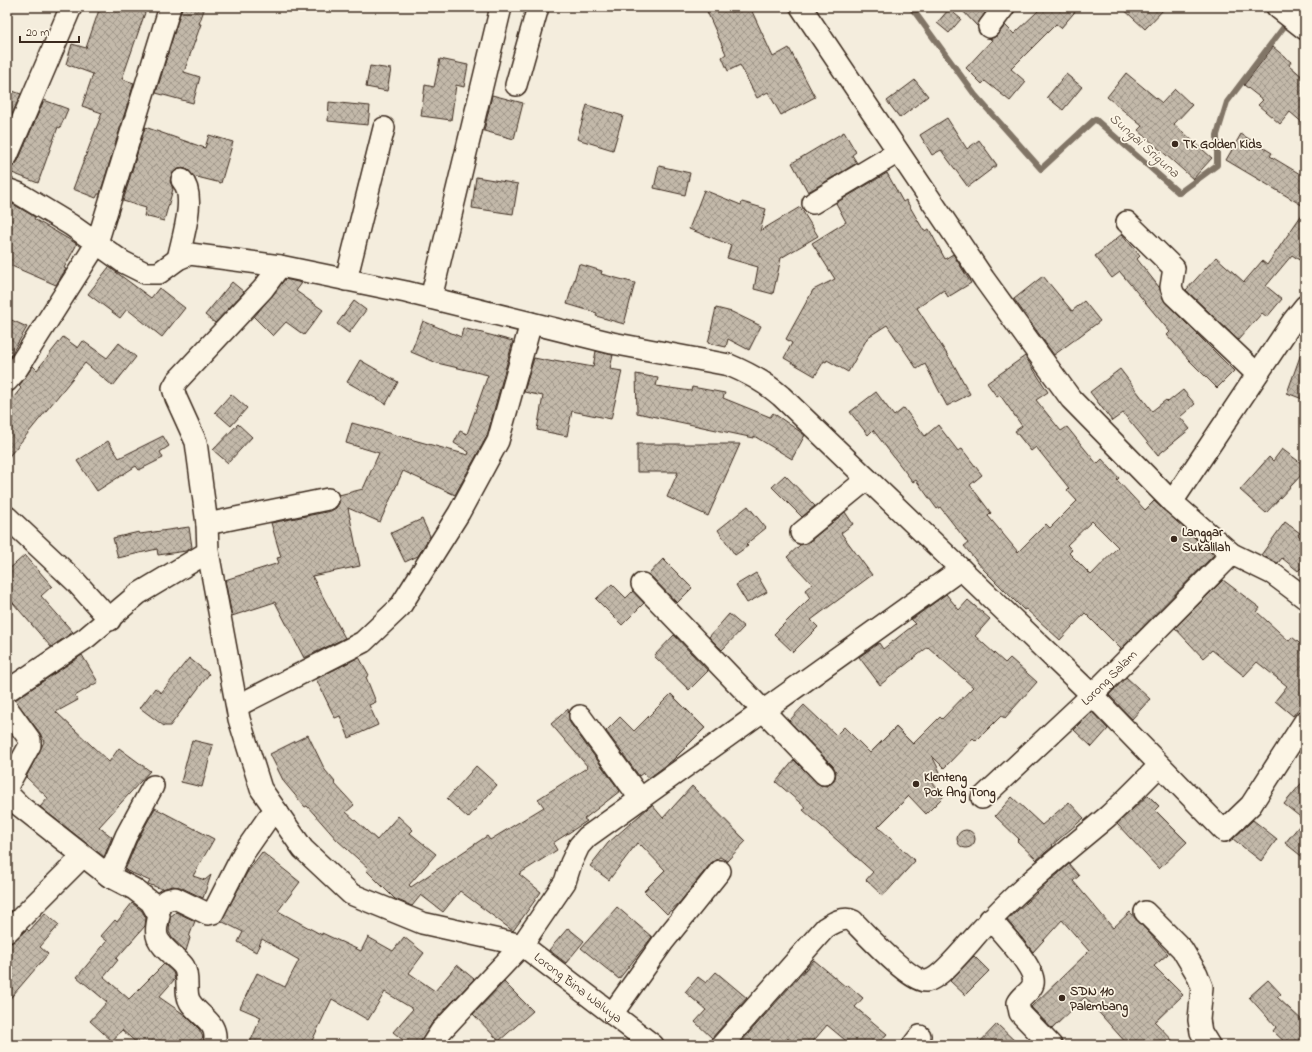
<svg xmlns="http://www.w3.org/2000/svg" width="1312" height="1052" font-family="'Indie Flower',sans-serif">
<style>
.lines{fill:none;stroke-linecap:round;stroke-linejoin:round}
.stream{stroke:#817466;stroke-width:6}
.building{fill:url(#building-cross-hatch);stroke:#3b2a1e;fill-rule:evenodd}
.minor-casing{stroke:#3b2a1e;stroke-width:24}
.minor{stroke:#fcf5e5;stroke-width:21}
.poi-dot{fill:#3b2a1e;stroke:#fcf5e5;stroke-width:1.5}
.labels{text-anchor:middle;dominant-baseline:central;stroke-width:3.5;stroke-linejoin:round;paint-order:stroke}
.poi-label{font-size:13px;font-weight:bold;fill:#3b2a1e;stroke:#fcf5e5;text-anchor:start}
.street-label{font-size:13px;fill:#3b2a1e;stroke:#fcf5e5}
.water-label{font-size:14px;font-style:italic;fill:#645548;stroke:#fcf5e5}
</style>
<defs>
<pattern id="building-cross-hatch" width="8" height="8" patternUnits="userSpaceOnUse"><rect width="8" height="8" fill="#c3b9aa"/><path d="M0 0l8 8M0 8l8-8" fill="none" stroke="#a0978a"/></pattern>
</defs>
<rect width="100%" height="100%" fill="#f4eddd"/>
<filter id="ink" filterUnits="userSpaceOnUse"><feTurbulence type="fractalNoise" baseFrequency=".025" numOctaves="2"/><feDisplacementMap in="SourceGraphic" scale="8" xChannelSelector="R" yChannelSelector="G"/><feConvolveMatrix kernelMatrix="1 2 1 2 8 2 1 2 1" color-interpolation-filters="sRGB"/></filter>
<g filter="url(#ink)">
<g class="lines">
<path class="stream" d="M911,7L975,95L1041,169L1095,119L1179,193L1217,165V135L1227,102L1299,7"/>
</g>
<path class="building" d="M100,7H147L122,79L134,83L100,194H98L96,198L73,189L102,113L82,106L93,74L66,64L72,44L86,48Z
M182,7H205L199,24H201L184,72L200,77L193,103L156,93Z
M705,7H750L773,57L789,48L815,97L781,115L768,92L757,98L740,65L728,71L722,57L726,54Z
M959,7H987L988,8L977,26Z
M1035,7H1079L1061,28L1056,24L1011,69L1026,82L1010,101L985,81L982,84L966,68L992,40L990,39L998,34L1005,25L1014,34L1039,10Z
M1121,7H1166L1145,29Z
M949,9L961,19L949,33L937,23Z
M1273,47L1291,62L1289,65L1305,79V125L1290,112L1280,124L1258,105L1263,100L1244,85Z
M440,59L468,65L464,87L456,85L451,120L421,116L425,85L434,87Z
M370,66L391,69L387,91L366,87Z
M1126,73L1162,103L1175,89L1192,105L1174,124L1212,158L1193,179L1138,130L1142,126L1107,97Z
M1066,74L1082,87L1063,110L1047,97Z
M915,80L928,96L900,118L887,101Z
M7,89L21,94L7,126Z
M492,95L523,103L514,139L484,131Z
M44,100L68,109L60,128L58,127L38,183L7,171V168L14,166L18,161Z
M329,102L370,106L368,125L328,121Z
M587,105L623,116L613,150L577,139Z
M947,118L967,149L979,140L997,165L968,187L941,150L932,155L920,135Z
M145,127L205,148L209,135L233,142L221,183L193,176L188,170L182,168L176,170L172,174L170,181L173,189L164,221L144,216L146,208L123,201Z
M844,132L856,152L852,155L857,163L808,192L792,163Z
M1241,134L1272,153L1270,156L1305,177V207L1226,160Z
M659,166L690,173L685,195L654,188Z
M887,173L903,202L906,200L924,231L929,229L945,259L953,254L971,283L948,297L944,290L917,308L954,365L970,394L947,406L925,364L917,369L887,325L868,337L848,372L827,360L826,362L824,361L815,376L784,358L792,343L786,339L813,290L835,279L812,243L846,222L836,203Z
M476,177L518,184L513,214L472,208Z
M704,190L741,205L742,202L766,209L760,231L800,207L818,236L781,258L773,294L754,289L758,267L727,258L731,245L689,229Z
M11,203L35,217L34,219L77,244L64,268L66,269L56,285L7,264V212Z
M1305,210V264L1292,255L1266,286L1282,299L1267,317L1262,313L1238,340L1186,290L1216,257L1244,282L1262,261L1267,265Z
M1122,234L1140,256L1137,259L1159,287L1166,303L1234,371L1217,388L1189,360L1167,335L1170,332L1120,272L1112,278L1095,256Z
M579,264L602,271L601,274L635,283L624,324L596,316L597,313L567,304Z
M109,267L151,298L159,288L185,308L162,337L127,309L120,318L88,294Z
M1043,276L1072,311L1084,301L1100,321L1054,355L1014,299Z
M285,279L302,283L296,291L323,310L304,335L286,322L273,336L254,317Z
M232,282L244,292L215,323L205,315Z
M354,301L366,310L349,333L337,324Z
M716,308L732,312L761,326L749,350L728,339L726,347L708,343Z
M7,318L27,327L7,362Z
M423,321L461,337L463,328L513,341L487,436L455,495L403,471L380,522L348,508L360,566L312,576L345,638L304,658L275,602L232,616L225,580L279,563L277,558L281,557L271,523L331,511L336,508L339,503V495L363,489L379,453L346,443L352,423L468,455L469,452L454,443L460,431L467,434L488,375L437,363L411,352Z
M63,337L78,348L83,341L107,358L119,343L136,357L113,386L85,363L7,459V406L21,388L19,386L33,366L37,370Z
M1303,348L1305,349V400L1287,393Z
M596,351L613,355L610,369L622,371L611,419L572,411L567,436L537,430L543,396L524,392L534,358L554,362V360L593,367Z
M1025,356L1048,392L1036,400L1061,431L1067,427L1097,464L1102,459L1119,478L1117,480L1145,510L1154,501L1214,555L1121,649L1085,613L1060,640L1026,609L1024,610L983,569L964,546L968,543L940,507L937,509L916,480L913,482L873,430L868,435L850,412L876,392L894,416L904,408L925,436L938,425L958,451L962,449L982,475L970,485L991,513L988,516L1018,552L1046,524L1050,528L1077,501L1067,490L1069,488L1036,447L1031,451L1015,431L1022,426L1000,395L997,397L987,383ZM1092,521L1118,547L1091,575L1069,553L1072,550L1067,545Z
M360,360L398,382L386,404L347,382Z
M1120,369L1152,411L1166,400L1168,402L1183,390L1195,404L1180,417L1190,429L1158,455L1123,413L1112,421L1090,392Z
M636,374L658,378L656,386L691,391L692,387L725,393L723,398L770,417L773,413L805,435L792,459L754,436V438L637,413Z
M231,394L247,408L231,426L215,412Z
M238,424L252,437L228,463L213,450Z
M163,436L169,446L160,452L163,458L139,470L136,466L97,491L77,461L108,441L119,458Z
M637,444H740L708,516L667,497L678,472H637Z
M1282,449L1305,466V471L1266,513L1240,490L1269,457L1273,461Z
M785,475L815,506L802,517L772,487Z
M748,506L766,528L746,544L748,546L735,555L718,530Z
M845,512L853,524L841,533L872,575L811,620L818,627L793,652L774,634L810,598L805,590L812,584L787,557L800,545L809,542Z
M422,519L430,536L418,556L405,562L391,533Z
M1285,522L1300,533L1298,535L1305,541V564L1298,571L1282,558L1278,563L1261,555Z
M189,527L192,547L186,551L158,555L157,549L118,558L113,538L139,532L140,534Z
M25,555L52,586L41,596L73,632L51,647L7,596V571Z
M663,559L692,588L677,603L649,574Z
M756,573L767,592L747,603L736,585Z
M1223,580L1260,608L1257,612L1289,641L1292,637L1305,648V700L1293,716L1275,701L1287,686L1257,662L1244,676L1212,650L1203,658L1175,628Z
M612,584L626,598L633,591L644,603L622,625L596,599Z
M946,594L959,610L968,600L990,619L975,636L1005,663L1010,658L1037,682L1005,718L1001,716L976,741L973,738L944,768L932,756L940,772L931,781L944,796L926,814L909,796L878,827L915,861L883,896L866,880L873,872L803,810L806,808L776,782L794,760L820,785L827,786L832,783L835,778L836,772L833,766L789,721L804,705L836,735L844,727L870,753L896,727L913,744L940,717L942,719L973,687L928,647L880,685L859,657L879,643L883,649L915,624L911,620Z
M729,614L744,627L722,650L709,637Z
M674,635L708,671L689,690L654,656Z
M82,655L98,682L75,696L78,700L56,712L109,762L119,748L150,771L99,827L112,837L104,857L40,807L48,798L26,777L44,742L40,733L15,700Z
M359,657L369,675L366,677L376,702L369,705L378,725L349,738L340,716L335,718L316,679Z
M189,658L209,674L170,726H164L140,708L155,688L161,693Z
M1126,677L1150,699L1132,719L1109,695Z
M671,694L705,728L673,760L649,778L643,773L639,776L606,731L620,717L634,731Z
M568,709L570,723L620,791L584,819L587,821L553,843L557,850L519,874L541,892L513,931L460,891L443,912L421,895L412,906L395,899L366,870L368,868L337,840L307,806L305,807L284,782L270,754L308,735L325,770L335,782L334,783L354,805L346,812L377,840L398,816L413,830L410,833L436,854L409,885L411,887L487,836L490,840L544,807L538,799L588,767L551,724Z
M1092,712L1108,729L1092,747L1074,730Z
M192,740L213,745L202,787L181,782Z
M476,766L497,785L468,818L447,799Z
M1305,779V859L1285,843L1304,820L1284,804Z
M692,786L746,841L727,861L720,857L711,863L680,902L667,914L644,891L665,870L641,845L640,846L637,843L609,880L590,866L608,843L648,808L652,805L663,818Z
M1148,795L1159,806L1155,810L1187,842L1159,869L1117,824Z
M1012,797L1042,825L1069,802L1084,818L1052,845L1053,846L1037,860L1017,841L1019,839L995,816Z
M155,808L214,839L193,876L205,880L211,875L203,898L180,887L172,886L162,889L148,884L150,881L125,870L137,841Z
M1253,820L1277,839L1261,861L1233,839Z
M957 839a9 9 0 1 1 18 0a9 9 0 1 1-18 0Z
M262,852L300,882L278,911L322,935V933L361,951L368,937L393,951L404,937L424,953L409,973L435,991L457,965L474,979L432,1023L419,1045H409L393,1032L413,1009L385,992L368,1020L332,999L310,1045H249L261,1017L240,1008L257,973L285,987L299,960L262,939L256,952L238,942L243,932L221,921L248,871Z
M1069,864L1079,876L1073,881L1113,928L1130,912L1168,954L1154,966L1183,995L1155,1022L1177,1045H1128L1085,997L1052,1029L1031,1007L1089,951L1062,920L1033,952L1007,920Z
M132,903L142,911L146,918L145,926L116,959L118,960L104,977L129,999L164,964L173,972L175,979L159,997L185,1015L199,1029L203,1037L197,1045H139L122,1030L112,1041L90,1021L107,1002L77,977L107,941L101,936L115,920L117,922Z
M617,907L652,937L619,979L581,948Z
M176,912L195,921L189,937L190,938L186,951L172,938L169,932L170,917Z
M45,913L59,925L40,947L48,954L7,1002V944L15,940L27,929L29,931Z
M568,928L584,941L566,963L549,950Z
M974,956L989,971L965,995L950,981Z
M814,960L846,987L848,985L863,998L855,1007L887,1034L877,1045H851L827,1025L810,1045H796L788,1038L781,1045H740L739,1044Z
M716,972L747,998L712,1038L695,1022L706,1010L685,992L698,977L706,983Z
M1268,980L1281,994L1277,997L1305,1023V1045H1288L1273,1031L1276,1027L1249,997Z
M504,982L533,1011L499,1041L473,1014Z
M997,1024L1019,1045H977Z"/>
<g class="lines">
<g class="minor-casing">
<g id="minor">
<path d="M801,7L984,279L1071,399L1172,502L1232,554L1273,574L1305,598"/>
<path d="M1277,7L1305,29"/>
<path d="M989,27L1004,7"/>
<path d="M516,85L538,7"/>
<path d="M7,156L71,7"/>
<path d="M7,189L18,193L71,225L123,262L145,273H159L178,259L190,254L280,266L406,292L612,343L729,365C748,373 765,382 781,396L1092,695L1224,831L1251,805L1305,721"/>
<path d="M813,203L898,152"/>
<path d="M1127,222L1174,268L1171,287L1174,295L1257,374"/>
<path d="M178,259C182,239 197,196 182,180"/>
<path id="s1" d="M280,266L263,289L177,381L173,388L176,398L196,442L207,524L208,552L239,719L261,789L303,849L351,894L422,923L522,945L653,1045"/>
<path d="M346,280L384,128"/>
<path d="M431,298L501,7"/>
<path d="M7,381L15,372L97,243L170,7"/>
<path d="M1172,502L1293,321L1305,306"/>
<path d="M7,517L76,582L110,620"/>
<path d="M207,524L328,499"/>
<path d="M801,533L867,479"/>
<path d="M642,584L824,774"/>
<path d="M7,691L86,638L138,594L208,552"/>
<path d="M237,706L363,642L400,607L459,513L498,441L531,323"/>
<path d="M7,708L30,740V745L8,785L7,790L11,797L20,806L109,876L134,889L151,902L159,916C153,937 157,941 173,956C176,959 181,962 184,967C190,978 184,992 190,1002C200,1018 220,1022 214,1045"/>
<path d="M580,716L640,798"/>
<path id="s2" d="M982,798L1092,695L1232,554"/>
<path d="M109,876L126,836L153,786"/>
<path d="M156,909L166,900L175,898L208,914L213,913L243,854L268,818L278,813"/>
<path d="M1145,912L1182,949L1197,974L1202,987L1199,1020L1201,1032L1209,1045"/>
<path d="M990,919C1000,931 1037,969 1033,984C1031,992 1021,996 1018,1003L1020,1013L1051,1045"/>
<path d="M7,932L83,856"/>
<path d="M612,1014L663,942L720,871"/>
<path d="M432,1045L441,1031L522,945L565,882L571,863L579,846L587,837L961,569"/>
<path d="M722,1045L825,928C833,923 844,916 853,921C865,933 911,983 926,981C940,980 969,943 979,932C1018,889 1063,854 1107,817C1125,801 1142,783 1159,766"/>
<path d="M913,1045L920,1036"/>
</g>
</g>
<use href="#minor" class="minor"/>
</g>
</g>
<g class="poi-dot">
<circle cx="1175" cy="144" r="4"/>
<circle cx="1174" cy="539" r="4"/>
<circle cx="916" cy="784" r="4"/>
<circle cx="1062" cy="998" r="4"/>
</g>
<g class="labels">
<g class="poi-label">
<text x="1183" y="144">TK Golden Kids</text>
<text x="1182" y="532">Langgar<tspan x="1182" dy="15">Sukalilah</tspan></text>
<text x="924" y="777">Klenteng<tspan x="924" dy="15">Pok Ang Tong</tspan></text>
<text x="1070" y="991">SDN 110<tspan x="1070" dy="15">Palembang</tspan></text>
</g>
<g class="street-label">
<text stroke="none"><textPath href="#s2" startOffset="175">Lorong Salam</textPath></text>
<text stroke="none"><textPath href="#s1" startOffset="964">Lorong Bina Waluya</textPath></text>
</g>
<g class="water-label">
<text transform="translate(1144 146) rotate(42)">Sungai Sriguna</text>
</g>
</g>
<rect width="1312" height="1052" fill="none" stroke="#fcf5e5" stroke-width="24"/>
<rect x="12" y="12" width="1288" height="1028" fill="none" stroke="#3b2a1e" stroke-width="1.5" filter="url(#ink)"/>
<path d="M20 36v6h59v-6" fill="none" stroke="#3b2a1e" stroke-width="2"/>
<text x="26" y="36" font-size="12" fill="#3b2a1e" stroke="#fcf5e5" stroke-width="3" paint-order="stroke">20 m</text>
</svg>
